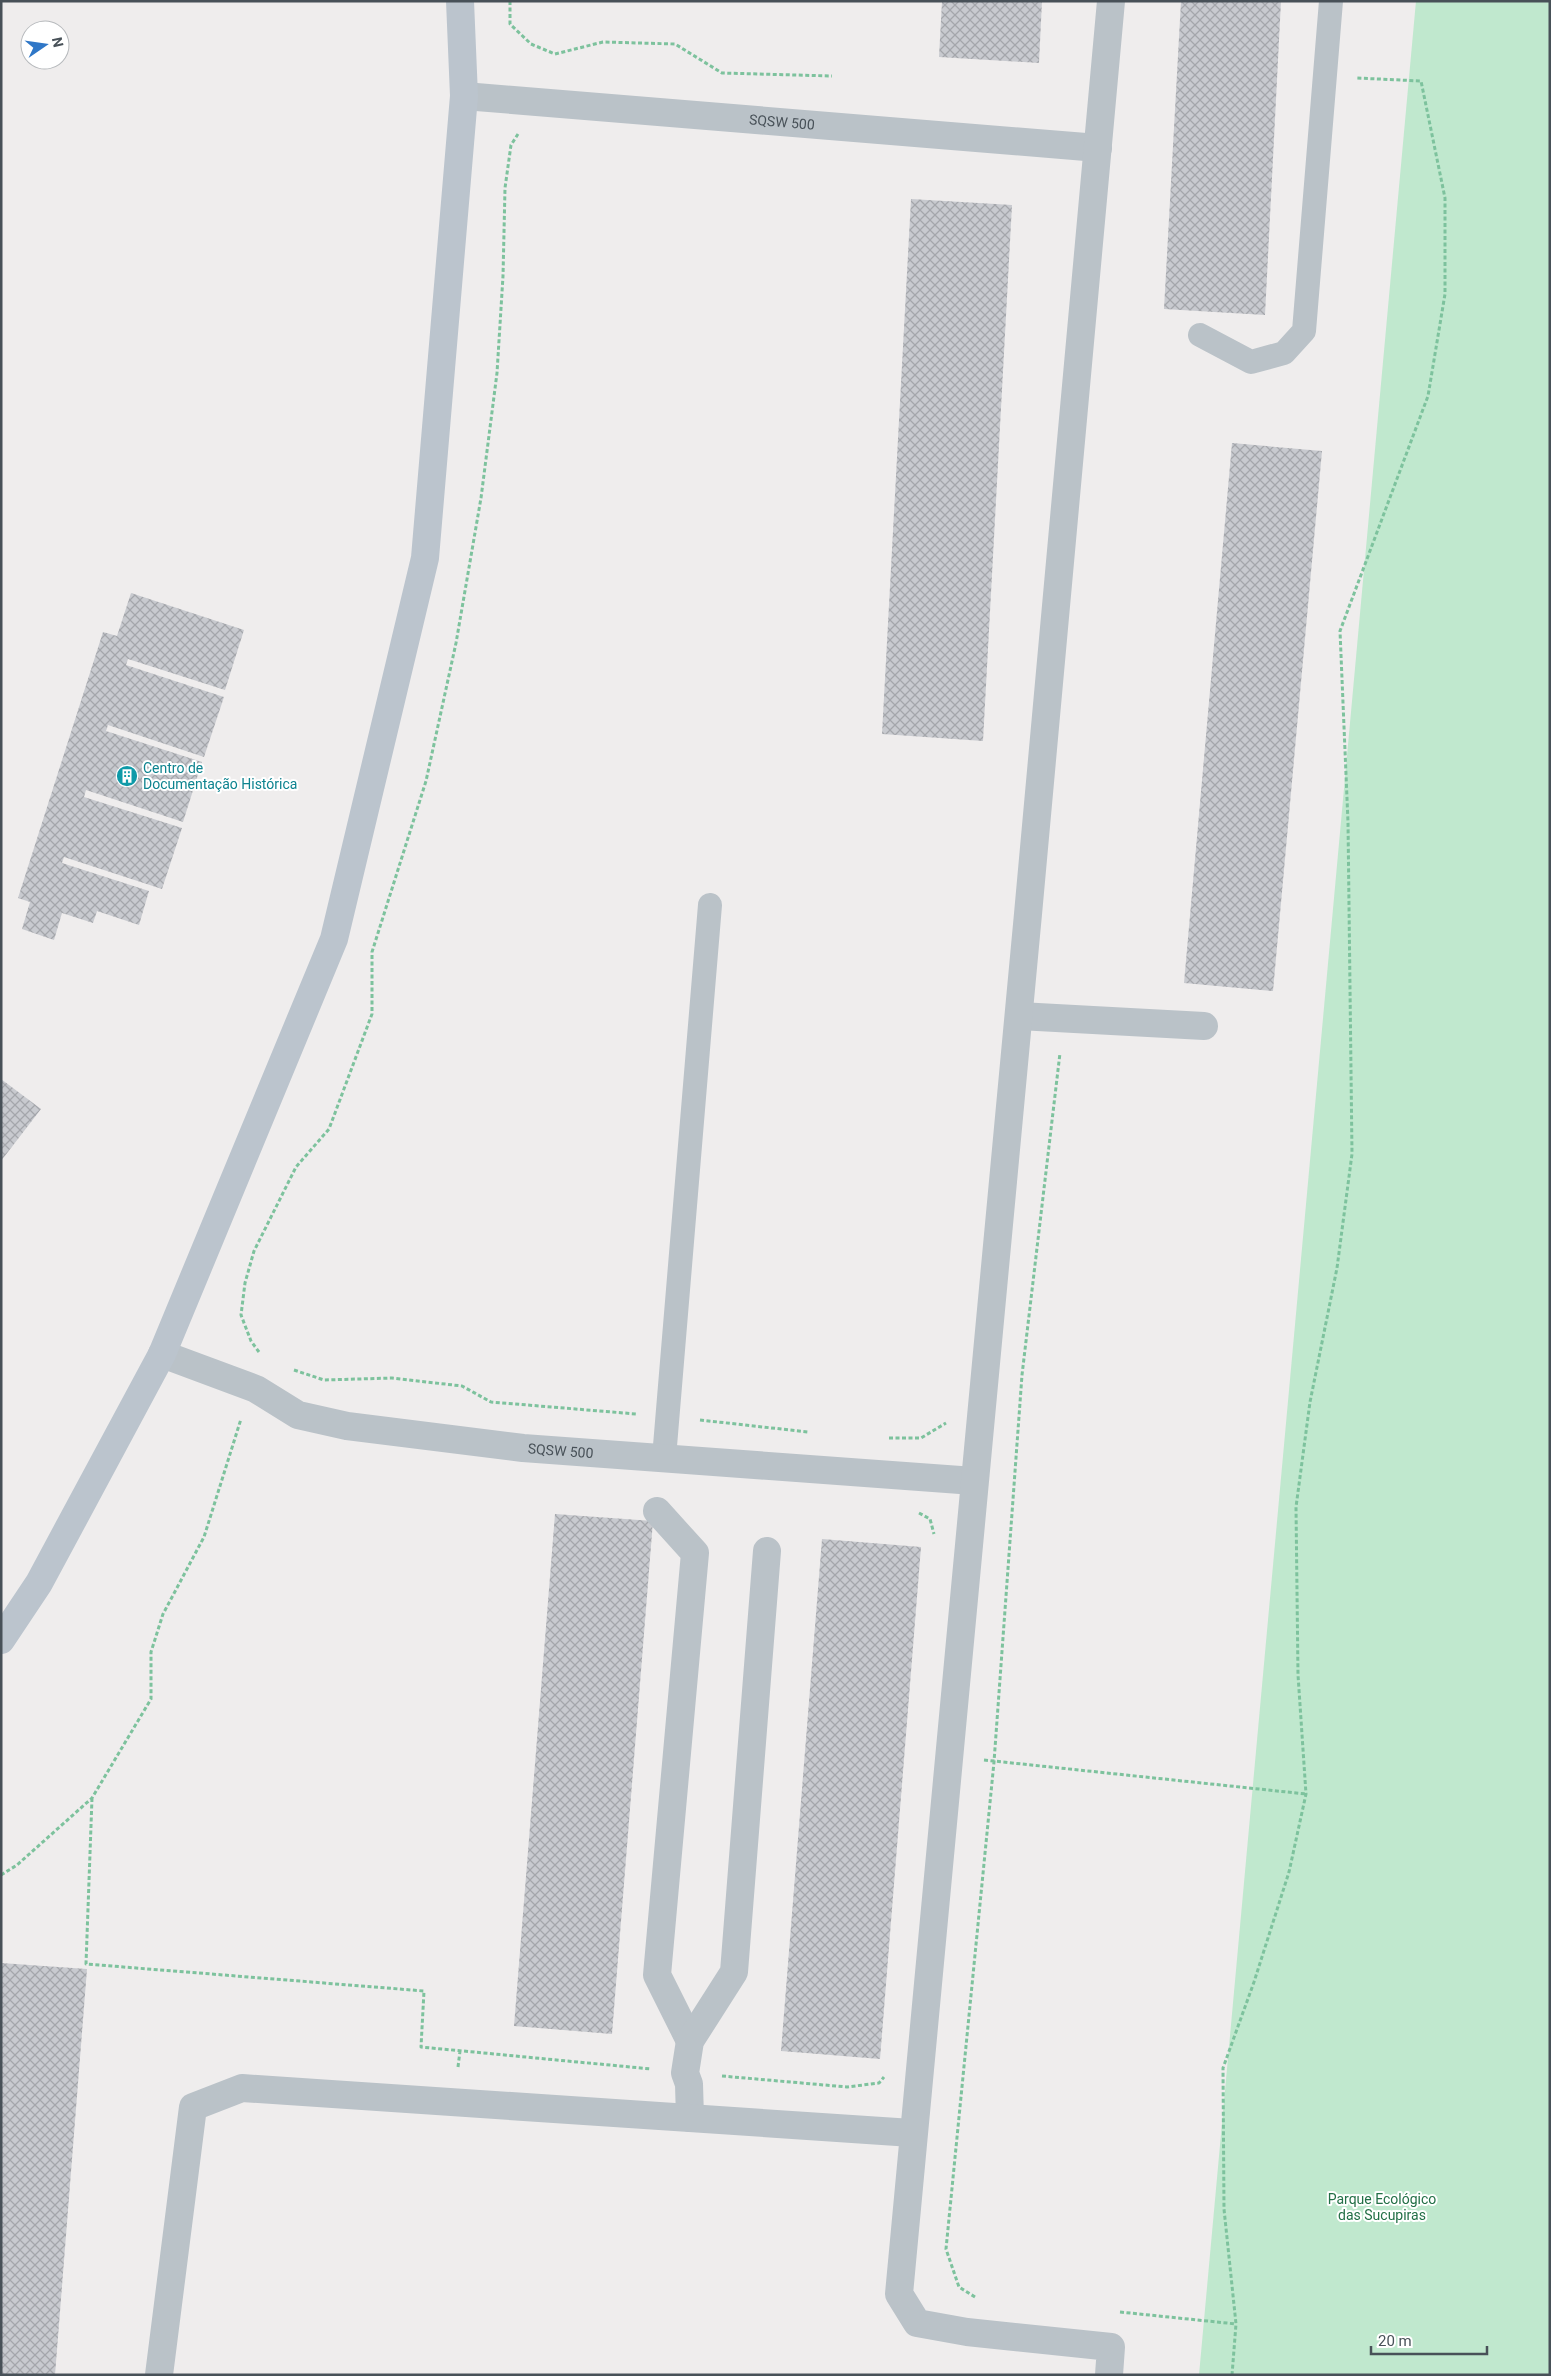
<svg xmlns="http://www.w3.org/2000/svg" width="1551" height="2376" font-family="Roboto,sans-serif">
<style>
.green{fill:#c0e8ce}
.building{fill:url(#building-cross-hatch)}
.lines{fill:none;stroke-linecap:round;stroke-linejoin:round}
.path{stroke:#7dc29d;stroke-width:3;stroke-dasharray:4 2.5;stroke-linecap:butt}
.lane{stroke:#bac2c8;stroke-width:24}
.street{stroke:#bac2c8;stroke-width:28}
.secondary{stroke:#bbc4cd;stroke-width:28}
.labels{text-anchor:middle;dominant-baseline:central;stroke-width:4;stroke-linejoin:round;paint-order:stroke}
.street-label{font-size:14px;fill:#485158;stroke:#fff}
.culture-label{font-size:14px;fill:#0d838f;stroke:#fff;text-anchor:start}
.park-label{font-size:14px;fill:#226f46;stroke:#fff}
</style>
<defs>
<pattern id="building-cross-hatch" width="8" height="8" patternUnits="userSpaceOnUse" patternTransform="scale(1.25)"><rect width="8" height="8" fill="#c8cacf"/><path d="M0 0l8 8M0 8l8-8" fill="none" stroke="#a4a6ab"/></pattern>
</defs>
<rect width="100%" height="100%" fill="#efeded"/>
<path class="green" d="M1416,1H1550V2375H1199Z"/>
<path class="building" d="M942,1H1042L1039,63L939,57Z
M1181,1H1281L1265,315L1164,309Z
M911,199L1012,205L983,741L882,734Z
M1232,443L1322,451L1273,991L1184,983Z
M131,593L244,630L225,690L128,659L126,665L224,697L204,757L108,725L106,731L202,762L183,822L86,790L84,797L182,828L162,889L64,857L62,863L149,891L139,925L97,911L93,923L62,913L54,940L22,929L30,902L18,898L103,632L117,636Z
M1,1079L41,1109L1,1161Z
M555,1514L653,1521L612,2034L514,2026Z
M822,1539L921,1547L880,2059L781,2051Z
M1,1963L87,1969L55,2375H1Z"/>
<g class="lines">
<path class="path" d="M510,1V24L531,44L555,54L603,42L675,44L722,73L832,76
M259,1352L251,1341L241,1315L245,1283L254,1251L296,1167L329,1129L372,1014V952L426,781L456,643L481,498L497,373L503,276L505,188L511,145L518,134
M294,1370L324,1380L392,1378L462,1386L491,1402L636,1414
M700,1420L808,1432
M889,1438H921L946,1423
M919,1513L930,1519L934,1534
M984,1760L1306,1794
M92,1798L86,1964L424,1991L421,2047L651,2069
M1,1875L17,1865L92,1798L151,1699V1652L163,1614L204,1537L241,1419
M458,2067L460,2051
M722,2076L847,2087L879,2083L884,2077
M975,2297L959,2287L946,2249L994,1762L1022,1375L1060,1053
M1120,2312L1236,2324
M1232,2375L1236,2324L1224,2209L1223,2068L1254,1982L1289,1872L1306,1794L1298,1675L1296,1507L1310,1402L1337,1268L1352,1154L1348,822L1340,631L1428,396L1445,294V198L1421,81L1357,78"/>
<path class="lane" d="M1200,335L1251,362L1284,353L1304,331L1331,1
M664,1458L710,905"/>
<g class="street">
<path id="s1" d="M464,96L1098,148"/>
<path d="M1019,1016L1204,1026"/>
<path id="s2" d="M162,1354L256,1389L298,1415L347,1426L523,1448L974,1481"/>
<path d="M657,1511L695,1553L657,1975L690,2041"/>
<path d="M690,2118L689,2084L685,2073L690,2041L734,1972L767,1551"/>
<path d="M159,2375L193,2107L242,2088L912,2133"/>
<path d="M1109,2375L1111,2347L967,2332L917,2323L899,2294L1028,914L1111,1"/>
</g>
<path class="secondary" d="M1,1640L39,1583L162,1354L334,939L425,558L464,96L460,1"/>
</g>
<defs>
<g id="building-disc" transform="scale(1.125)"><circle r="9.5" fill="#0f9aa8" stroke="#fff"/><path d="M-4-6H4V6H1V3H-1V6H-4ZM-2.5-4.3h1.7v1.8h-1.7ZM.8-4.3h1.7v1.8H.8ZM-2.5-1h1.7V.8h-1.7ZM.8-1h1.7V.8H.8Z" fill="#fff"/></g>
</defs>
<g fill-rule="evenodd">
<use href="#building-disc" x="127" y="776"/>
</g>
<g class="labels">
<g class="street-label">
<text stroke="none"><textPath href="#s1" startOffset="319">SQSW 500</textPath></text>
<text stroke="none"><textPath href="#s2" startOffset="415">SQSW 500</textPath></text>
</g>
<g class="culture-label">
<text x="143" y="768">Centro de<tspan x="143" dy="16">Documentação Histórica</tspan></text>
</g>
<g class="park-label">
<text x="1382" y="2199">Parque Ecológico<tspan x="1382" dy="16">das Sucupiras</tspan></text>
</g>
</g>
<rect width="1551" height="2376" fill="none" stroke="#485158" stroke-width="5"/>
<g transform="translate(45 45) rotate(77)"><circle r="24" fill="#ffffff" stroke="#b6b9bc"/>
<path d="M0-4L9 19L0 12L-9 19Z" fill="#2f77c7"/>
<text y="-8" font-size="14" font-weight="bold" text-anchor="middle" fill="#485158">N</text>
</g>
<path d="M1371 2346v8h116v-8" fill="none" stroke="#485158" stroke-width="2.5"/>
<text x="1378" y="2346" font-size="15" fill="#485158" stroke="#ffffff" stroke-width="4" paint-order="stroke">20 m</text>
</svg>
